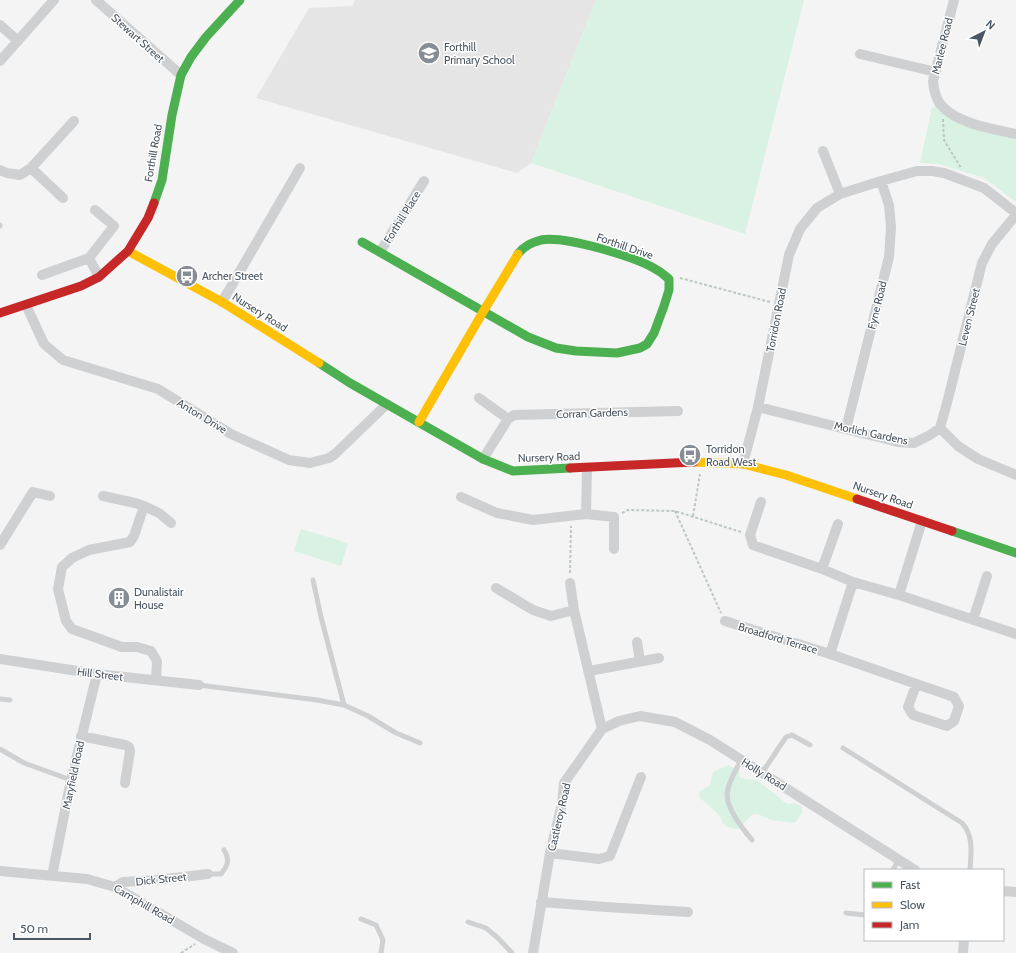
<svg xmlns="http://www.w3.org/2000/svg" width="1016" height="953" font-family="Cabin,sans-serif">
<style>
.education{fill:#e6e5e6}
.green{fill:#d9f2e3}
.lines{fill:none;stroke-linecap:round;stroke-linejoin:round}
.path{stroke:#bcc7c4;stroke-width:2;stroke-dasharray:3 2;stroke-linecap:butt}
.lane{stroke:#ced0d2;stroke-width:5}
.street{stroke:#ced0d2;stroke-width:10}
.fast{stroke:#4caf50;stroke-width:9}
.slow{stroke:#ffc107;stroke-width:9}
.jam{stroke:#c62828;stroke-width:9}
.labels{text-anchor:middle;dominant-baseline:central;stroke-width:3;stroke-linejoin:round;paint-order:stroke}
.street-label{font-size:11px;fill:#4a5661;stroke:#fff}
.poi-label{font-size:11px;fill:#4a5661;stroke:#fff;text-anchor:start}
</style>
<rect width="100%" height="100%" fill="#f4f4f4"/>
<path class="education" d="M355,0H596L531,163L517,173L256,98L309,8L352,6Z"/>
<path class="green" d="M596,0H804L745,234L531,163Z
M939,103L953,114L1016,134V202L984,178L939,164L920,163L932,108Z
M301,529L348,543L341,566L294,551Z
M728,765L739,771L740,778L757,780L787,804L794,803L802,807V813L795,823L771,820L758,814L752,815L738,829C717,826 727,823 717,813C712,808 706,803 700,798L699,792L710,785L713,772Z"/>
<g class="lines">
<path class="path" d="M943,119L944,140L961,168
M680,278L770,302
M675,511L721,613
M622,513L628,510L675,511L741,532
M693,516L700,474
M570,573L571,526
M181,953L195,944"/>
<path class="lane" d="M0,226V225
M313,580L321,617L344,705
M199,685L317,700L344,705L368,716L396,733L420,743
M0,699L10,700
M843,748L962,823C974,836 971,853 970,870
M0,749L24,763L71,780
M741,760C736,770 728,782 727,794C727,810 743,829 752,840
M762,773L786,737L792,735L810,745
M893,870L898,860
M208,874H221C228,865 230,860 224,850
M846,913L865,915
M361,919L376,925L383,940L381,953
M468,922L486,928L498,938L512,953"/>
<path class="street" d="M96,0L181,75
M954,0L933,81C934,91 936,101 943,107C959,124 994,129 1016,134
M0,25L18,41
M860,54L936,72
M0,61L54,0
M823,151L840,194
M31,168L63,198
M0,170L7,173L20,175L31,168L74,121
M95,210L114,226L89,258L99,277
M380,252L424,181
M42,275L89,258
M222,302L300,168
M26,305L44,344L63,360L158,389L231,434L289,460L310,463L329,458L335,454L387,404
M479,398L508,419
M758,407L898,442L914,443L930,435L940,428L958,446L978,459L1016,475
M940,428L948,399L982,263L992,244L1016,215
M846,429L889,257L891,227L889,205L881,181
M483,459L508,419L514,415L678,411
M743,464L758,407L789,255L800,229L817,208L840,194L881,181L917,171H932L944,173L984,188L1016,213
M103,496L135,503L144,506
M461,497L497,513L533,520L586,514L614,517V549
M761,502L750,535L753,545L822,569L853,582L899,595L1016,634
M586,514L587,468
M0,545L33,492L50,496
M822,569L838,524
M496,588L533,610L551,616L574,610
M899,595L922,521
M973,620L987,576
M725,621L830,654L954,697L959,706L954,721L947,726L913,715L908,707L916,685
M637,642L640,661
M830,654L853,582
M0,659L97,674L199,685
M589,671L659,658
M156,680L157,661L151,651L137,647H122L72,629L66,621L58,589L62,567L72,558L89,550L130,542L134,536L144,506L159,513L171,523
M602,729L619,721L640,716L675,722L710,740L915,870
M81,736L125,745L129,747L130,751L125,783
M550,853L599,859L610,856L641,777
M0,871L87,879L115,887L204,939L233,953
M52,876L71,780L97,674
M115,887L123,882L157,880L208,874
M1003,891L1016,892
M541,902L606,907L688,912
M533,953L550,853L562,804L564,783L602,729L574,610L570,583
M963,953L964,940"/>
<path class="fast" d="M154,203L162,180L172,115L181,75L191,57L206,37L240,0
M362,242L528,337L556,348L576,351L617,353L640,348L647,344L654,333L664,306L669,290V279C665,276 661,272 657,270C637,257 563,235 541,240C531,243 524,246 518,254
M319,363L350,383L483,459L513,471L570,468
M952,531L1016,553"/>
<path class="slow" d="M128,251L222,302L319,363
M419,422L483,312L518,254
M694,462L743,464L786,475L857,499"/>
<path class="jam" d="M0,313L81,286L99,277L128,251L148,218L154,203
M570,468L694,462
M857,499L952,531"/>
</g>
<defs>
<g id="school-disc" transform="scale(1.15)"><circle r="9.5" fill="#868d94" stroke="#fff"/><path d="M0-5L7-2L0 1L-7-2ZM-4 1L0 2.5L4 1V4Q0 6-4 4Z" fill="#fff"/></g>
<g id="bus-disc" transform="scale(1.15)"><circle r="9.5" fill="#868d94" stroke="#fff"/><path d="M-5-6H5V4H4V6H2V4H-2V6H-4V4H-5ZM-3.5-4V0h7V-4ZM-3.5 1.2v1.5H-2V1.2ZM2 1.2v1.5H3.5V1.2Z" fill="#fff"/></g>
<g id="building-disc" transform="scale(1.15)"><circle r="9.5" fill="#868d94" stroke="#fff"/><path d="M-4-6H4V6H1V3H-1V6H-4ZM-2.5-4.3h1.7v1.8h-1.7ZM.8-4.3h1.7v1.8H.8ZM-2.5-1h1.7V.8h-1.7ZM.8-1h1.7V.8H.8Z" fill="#fff"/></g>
</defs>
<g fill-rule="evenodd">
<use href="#school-disc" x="429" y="53"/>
<use href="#bus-disc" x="187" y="276"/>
<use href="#bus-disc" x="690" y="455"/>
<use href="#building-disc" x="119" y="598"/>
</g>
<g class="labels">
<g class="street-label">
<text transform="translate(138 38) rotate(42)">Stewart Street</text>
<text transform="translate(942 46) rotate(-76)">Marlee Road</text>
<text transform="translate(153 153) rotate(-80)">Forthill Road</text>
<text transform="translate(402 217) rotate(-58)">Forthill Place</text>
<text transform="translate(625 246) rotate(19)">Forthill Drive</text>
<text transform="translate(877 305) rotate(-76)">Fyne Road</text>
<text transform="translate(260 312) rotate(32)">Nursery Road</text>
<text transform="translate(969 317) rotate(-76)">Leven Street</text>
<text transform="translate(776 320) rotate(-79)">Torridon Road</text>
<text transform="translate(592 413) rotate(-2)">Corran Gardens</text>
<text transform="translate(202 416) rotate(31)">Anton Drive</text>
<text transform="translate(871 433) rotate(12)">Morlich Gardens</text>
<text transform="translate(549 457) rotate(-2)">Nursery Road</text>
<text transform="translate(883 495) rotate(19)">Nursery Road</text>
<text transform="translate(778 638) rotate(17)">Broadford Terrace</text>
<text transform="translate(100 674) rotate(7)">Hill Street</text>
<text transform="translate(764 774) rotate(32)">Holly Road</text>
<text transform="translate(73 775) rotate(-78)">Maryfield Road</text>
<text transform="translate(559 817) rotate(-77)">Castleroy Road</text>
<text transform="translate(161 879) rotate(-6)">Dick Street</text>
<text transform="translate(144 904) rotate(30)">Camphill Road</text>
</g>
<g class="poi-label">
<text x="444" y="47">Forthill<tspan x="444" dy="13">Primary School</tspan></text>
<text x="202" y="276">Archer Street</text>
<text x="706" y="449">Torridon<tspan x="706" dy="13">Road West</tspan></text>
<text x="134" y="592">Dunalistair<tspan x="134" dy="13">House</tspan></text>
</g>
</g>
<rect x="864" y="869" width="140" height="72" fill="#ffffff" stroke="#b7bbc0"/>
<rect x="872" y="882" width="20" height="6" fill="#4caf50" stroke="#b7bbc0"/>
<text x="900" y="889" font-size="12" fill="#4a5661">Fast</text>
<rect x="872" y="902" width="20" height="6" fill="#ffc107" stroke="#b7bbc0"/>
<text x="900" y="909" font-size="12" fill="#4a5661">Slow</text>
<rect x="872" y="922" width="20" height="6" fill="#c62828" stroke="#b7bbc0"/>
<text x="900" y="929" font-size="12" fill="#4a5661">Jam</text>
<g transform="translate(984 32) rotate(42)" stroke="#ffffff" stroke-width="3" paint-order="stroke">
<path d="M0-3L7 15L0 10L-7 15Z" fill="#4a5661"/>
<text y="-6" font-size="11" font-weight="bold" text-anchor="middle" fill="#4a5661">N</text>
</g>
<path d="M14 933v6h76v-6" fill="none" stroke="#4a5661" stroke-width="2"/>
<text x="20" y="933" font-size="12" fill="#4a5661" stroke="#ffffff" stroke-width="3" paint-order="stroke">50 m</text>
</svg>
